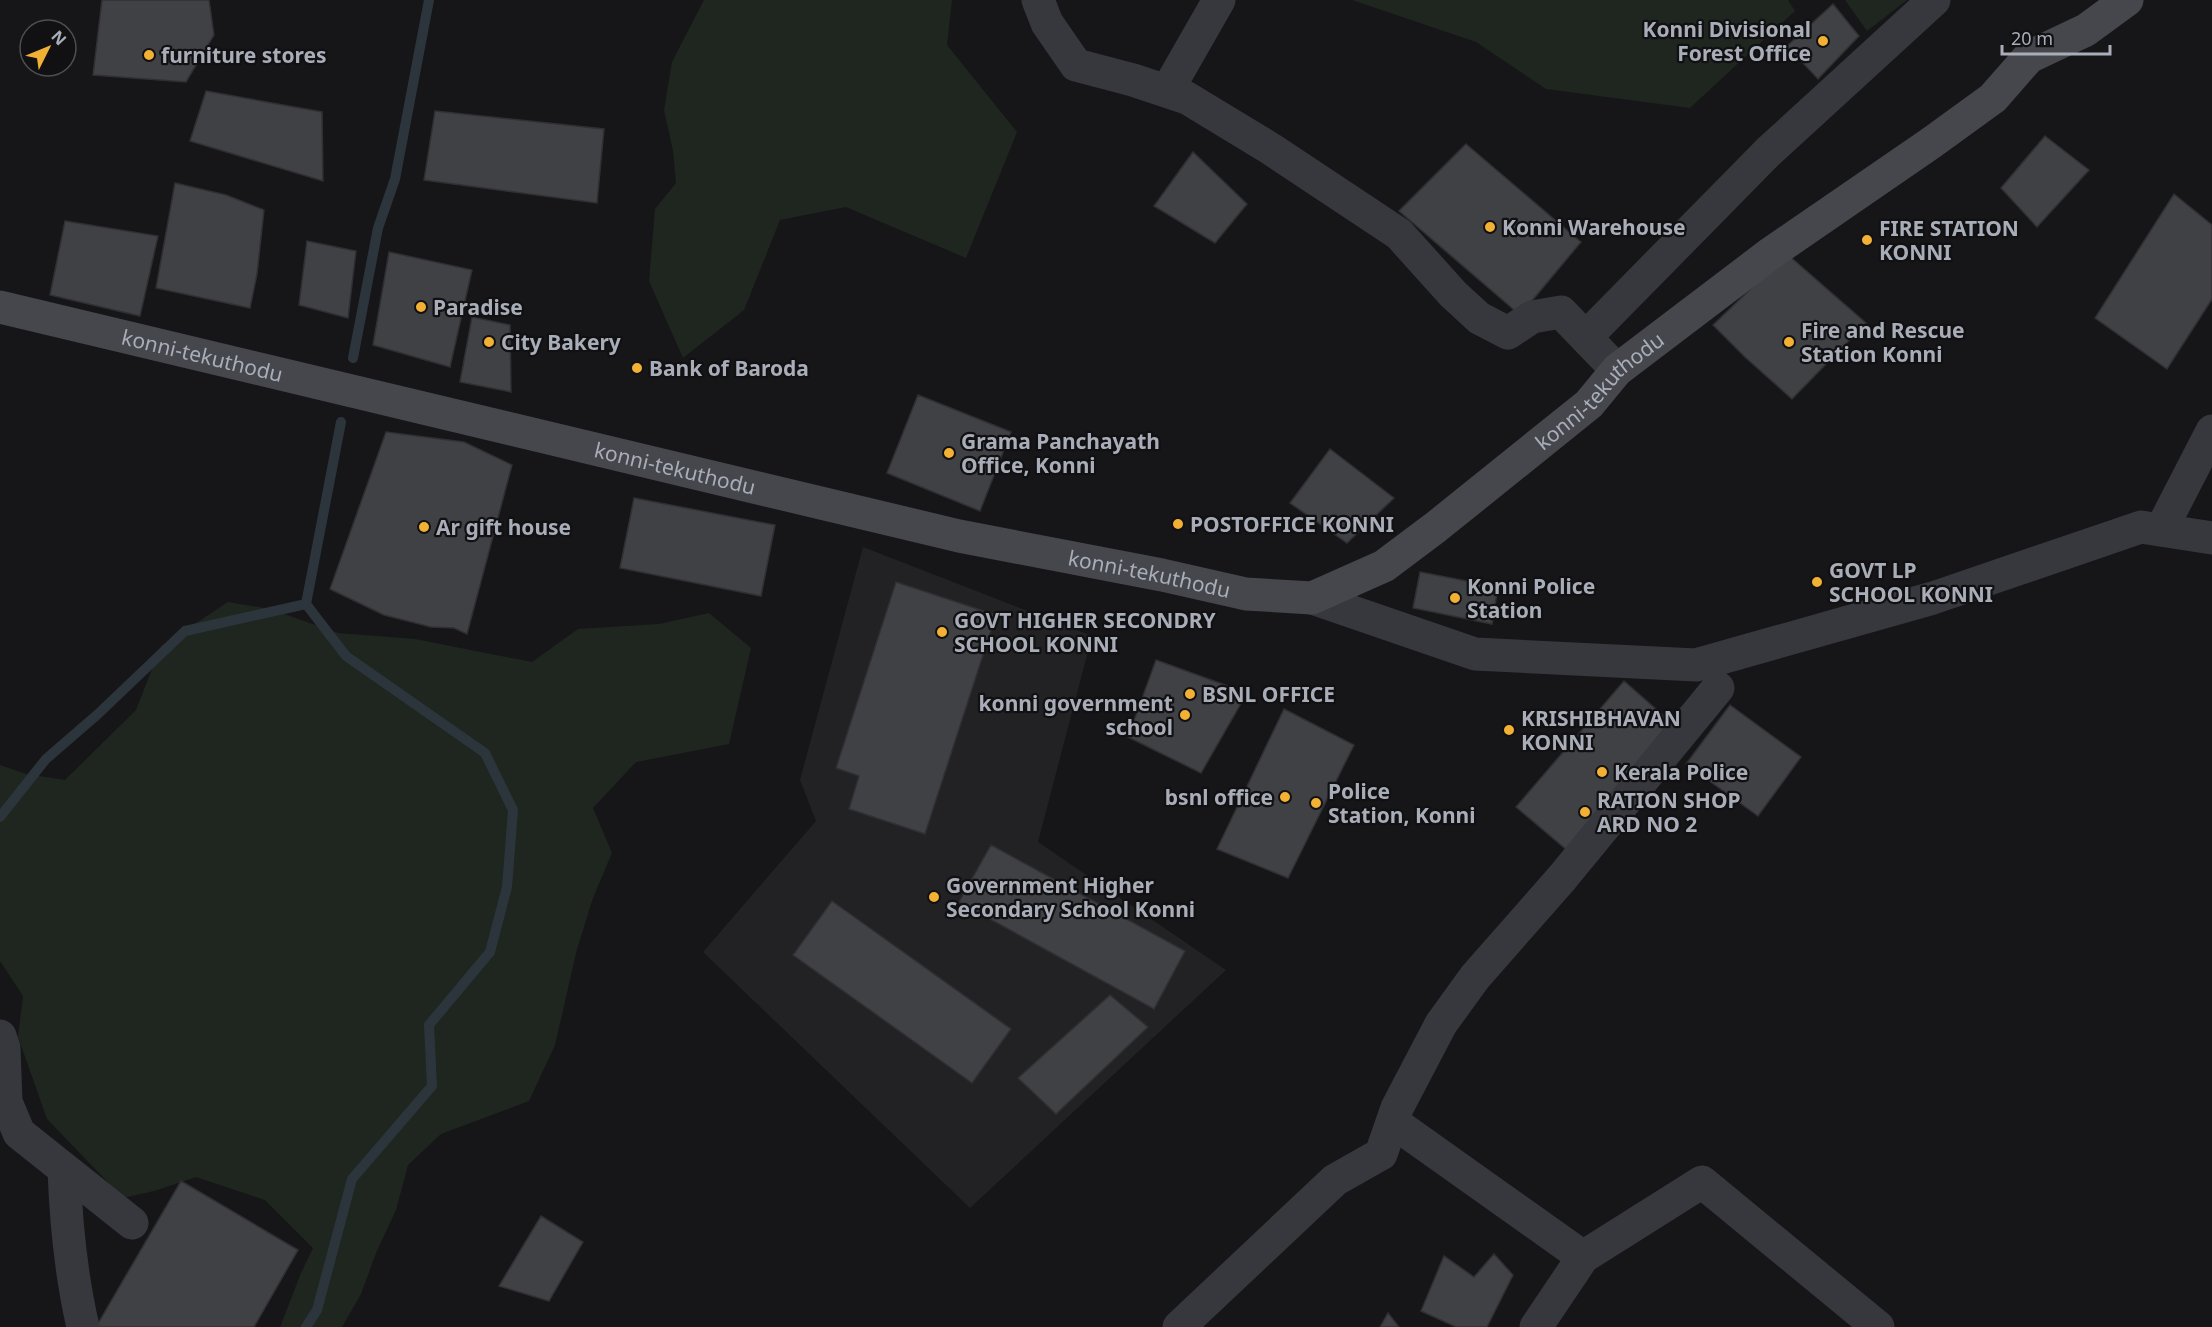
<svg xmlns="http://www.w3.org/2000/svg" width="2212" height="1327" font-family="'Noto Sans',sans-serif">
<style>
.built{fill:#222225}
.green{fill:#1e261f}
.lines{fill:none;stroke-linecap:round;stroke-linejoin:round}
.stream{stroke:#2c353c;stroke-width:10}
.building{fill:#404145;stroke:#303034;stroke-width:1.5}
.street{stroke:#37383d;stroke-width:33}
.secondary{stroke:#45474d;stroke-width:33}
.poi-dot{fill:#f2b134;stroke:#111113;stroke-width:2}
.labels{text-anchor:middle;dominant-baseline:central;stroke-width:4.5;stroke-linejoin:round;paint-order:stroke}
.poi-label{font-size:21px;font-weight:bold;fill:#a8adb8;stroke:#111113;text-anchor:start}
.street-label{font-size:21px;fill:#a8adb8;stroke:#111113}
</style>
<rect width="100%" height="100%" fill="#161618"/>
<path class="built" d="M863,547L1092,636L1038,842L1226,970L970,1208L703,952L816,821L800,780Z"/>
<path class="green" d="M704,0H952L947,45L1017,132L966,258L846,207L780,220L744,310L683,358L649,281L655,209L676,183L673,151L664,110L672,62Z
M1352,0H1788L1795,11L1690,108L1546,89L1476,42Z
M1845,0H1907L1867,31Z
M228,602L270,609L338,633L415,639L532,662L578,629L659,624L709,613L751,648L729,744L636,762L593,808L612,853L593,898L577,949L555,1045L529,1101L441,1134L408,1165L396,1210L376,1253L361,1294L342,1327H280L301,1273L313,1248L265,1200L196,1177L154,1191L123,1198L47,1119L18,1037L23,996L0,961V765L26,774L65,780L136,710L161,646Z"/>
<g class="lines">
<path class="stream" d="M353,358L378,228L395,179L429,0
M0,817L46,759L98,714L185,631L306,604L341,422
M306,1327L317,1310L352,1179L432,1086L429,1025L490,952L507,887L513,810L485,753L346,656L306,604"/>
</g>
<path class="building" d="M102,0H209L214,35L186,82L93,75Z
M1833,4L1859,36L1818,79L1787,46Z
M206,91L322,112L323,181L190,141Z
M435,111L604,129L597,203L424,180Z
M2045,136L2089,170L2037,227L2001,188Z
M1466,144L1581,242L1520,315L1399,211Z
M1193,152L1247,204L1215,243L1154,206Z
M175,183L226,195L264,210L257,274L250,308L156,288Z
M2174,194L2212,225V299L2167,369L2095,318Z
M65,221L158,236L140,316L50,295Z
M307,241L356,251L348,318L299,305Z
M389,252L472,270L450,367L373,345Z
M1787,254L1866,323L1792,399L1746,358L1713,325Z
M472,317L510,325L511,392L460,382Z
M918,395L1011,432L980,511L887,473Z
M386,432L464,442L512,465L467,634L454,628L431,627L384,615L330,589Z
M1330,449L1394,498L1347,543L1290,503Z
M634,498L775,525L761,596L620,568Z
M1420,572L1498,587L1492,624L1413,608Z
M896,582L996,615L925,834L849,809L859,776L836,768Z
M1156,660L1247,693L1201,773L1128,737Z
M1624,681L1688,737L1581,862L1516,807Z
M1730,705L1801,757L1758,816L1686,764Z
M1284,709L1354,745L1288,878L1217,849Z
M991,845L1185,951L1154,1009L959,902Z
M832,901L1011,1029L972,1083L793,955Z
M1110,995L1148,1027L1056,1114L1018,1078Z
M181,1181L298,1250L254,1327H96Z
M541,1216L583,1242L549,1301L499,1286Z
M1494,1254L1513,1275L1487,1327H1456L1421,1311L1444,1256L1474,1277Z
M1388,1313L1399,1327H1380Z"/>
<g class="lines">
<path class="street" d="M1038,0L1047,23L1076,65L1133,80L1187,98L1271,149L1399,234L1453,294L1479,318L1508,333L1532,317L1561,312L1617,370
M1167,91L1219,0
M1586,337L1768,152L1934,0
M2161,530L2212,431
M1312,598L1475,654L1696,665L1933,598L2141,527L2212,538
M0,1036L4,1048L6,1102L19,1133L132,1223
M1393,1122L1583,1257L1536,1327
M64,1170C66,1224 71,1275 83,1327
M1583,1257L1702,1182L1878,1327
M1179,1327L1335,1180L1381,1154L1397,1108L1441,1024L1475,977L1562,878L1718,688"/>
<path class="secondary" id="s1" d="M0,307L959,536L1162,575L1246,594L1312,598L1384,566L1436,527L1589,404L1617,370L1771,253L1931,143L1993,98L2029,57L2086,30L2127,0"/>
</g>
<g class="poi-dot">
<circle cx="1823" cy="41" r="6"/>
<circle cx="149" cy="55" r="6"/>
<circle cx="1490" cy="227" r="6"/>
<circle cx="1867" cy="240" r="6"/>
<circle cx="421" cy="307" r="6"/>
<circle cx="489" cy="342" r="6"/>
<circle cx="1789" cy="342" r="6"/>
<circle cx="637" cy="368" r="6"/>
<circle cx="949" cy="453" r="6"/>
<circle cx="1178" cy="524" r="6"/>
<circle cx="424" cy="527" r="6"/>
<circle cx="1817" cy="582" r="6"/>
<circle cx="1455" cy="598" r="6"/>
<circle cx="942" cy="632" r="6"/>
<circle cx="1190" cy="694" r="6"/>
<circle cx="1185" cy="715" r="6"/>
<circle cx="1509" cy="730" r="6"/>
<circle cx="1602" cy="772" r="6"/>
<circle cx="1285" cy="797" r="6"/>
<circle cx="1316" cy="803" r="6"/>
<circle cx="1585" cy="812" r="6"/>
<circle cx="934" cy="897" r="6"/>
</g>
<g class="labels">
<g class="poi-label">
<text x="1811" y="29" text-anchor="end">Konni Divisional<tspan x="1811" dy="24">Forest Office</tspan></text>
<text x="161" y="55">furniture stores</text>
<text x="1502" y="227">Konni Warehouse</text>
<text x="1879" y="228">FIRE STATION<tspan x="1879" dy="24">KONNI</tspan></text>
<text x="433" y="307">Paradise</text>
<text x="1801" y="330">Fire and Rescue<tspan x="1801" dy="24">Station Konni</tspan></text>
<text x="501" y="342">City Bakery</text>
<text x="649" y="368">Bank of Baroda</text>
<text x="961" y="441">Grama Panchayath<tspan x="961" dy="24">Office, Konni</tspan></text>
<text x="1190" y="524">POSTOFFICE KONNI</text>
<text x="436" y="527">Ar gift house</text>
<text x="1829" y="570">GOVT LP<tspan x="1829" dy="24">SCHOOL KONNI</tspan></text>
<text x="1467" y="586">Konni Police<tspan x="1467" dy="24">Station</tspan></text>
<text x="954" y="620">GOVT HIGHER SECONDRY<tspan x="954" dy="24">SCHOOL KONNI</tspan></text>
<text x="1202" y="694">BSNL OFFICE</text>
<text x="1173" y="703" text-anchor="end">konni government<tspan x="1173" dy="24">school</tspan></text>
<text x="1521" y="718">KRISHIBHAVAN<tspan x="1521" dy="24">KONNI</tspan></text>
<text x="1614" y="772">Kerala Police</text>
<text x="1328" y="791">Police<tspan x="1328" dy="24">Station, Konni</tspan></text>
<text x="1273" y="797" text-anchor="end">bsnl office</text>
<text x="1597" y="800">RATION SHOP<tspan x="1597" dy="24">ARD NO 2</tspan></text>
<text x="946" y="885">Government Higher<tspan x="946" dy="24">Secondary School Konni</tspan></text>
</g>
<g class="street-label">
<text stroke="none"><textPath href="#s1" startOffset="208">konni-tekuthodu</textPath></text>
<text stroke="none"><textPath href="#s1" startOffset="1702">konni-tekuthodu</textPath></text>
<text stroke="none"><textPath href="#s1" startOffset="694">konni-tekuthodu</textPath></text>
<text stroke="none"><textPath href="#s1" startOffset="1180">konni-tekuthodu</textPath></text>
</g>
</g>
<g transform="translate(48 48) rotate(47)"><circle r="28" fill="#111113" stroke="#4d4f55" stroke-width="1.5"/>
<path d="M0-4.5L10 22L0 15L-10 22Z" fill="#f2b134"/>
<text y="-9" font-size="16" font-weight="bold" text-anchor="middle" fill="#a8adb8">N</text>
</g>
<path d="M2002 45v9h108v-9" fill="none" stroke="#a8adb8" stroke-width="3"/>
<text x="2011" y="45" font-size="18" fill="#a8adb8" stroke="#111113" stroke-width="4.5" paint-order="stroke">20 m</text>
</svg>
